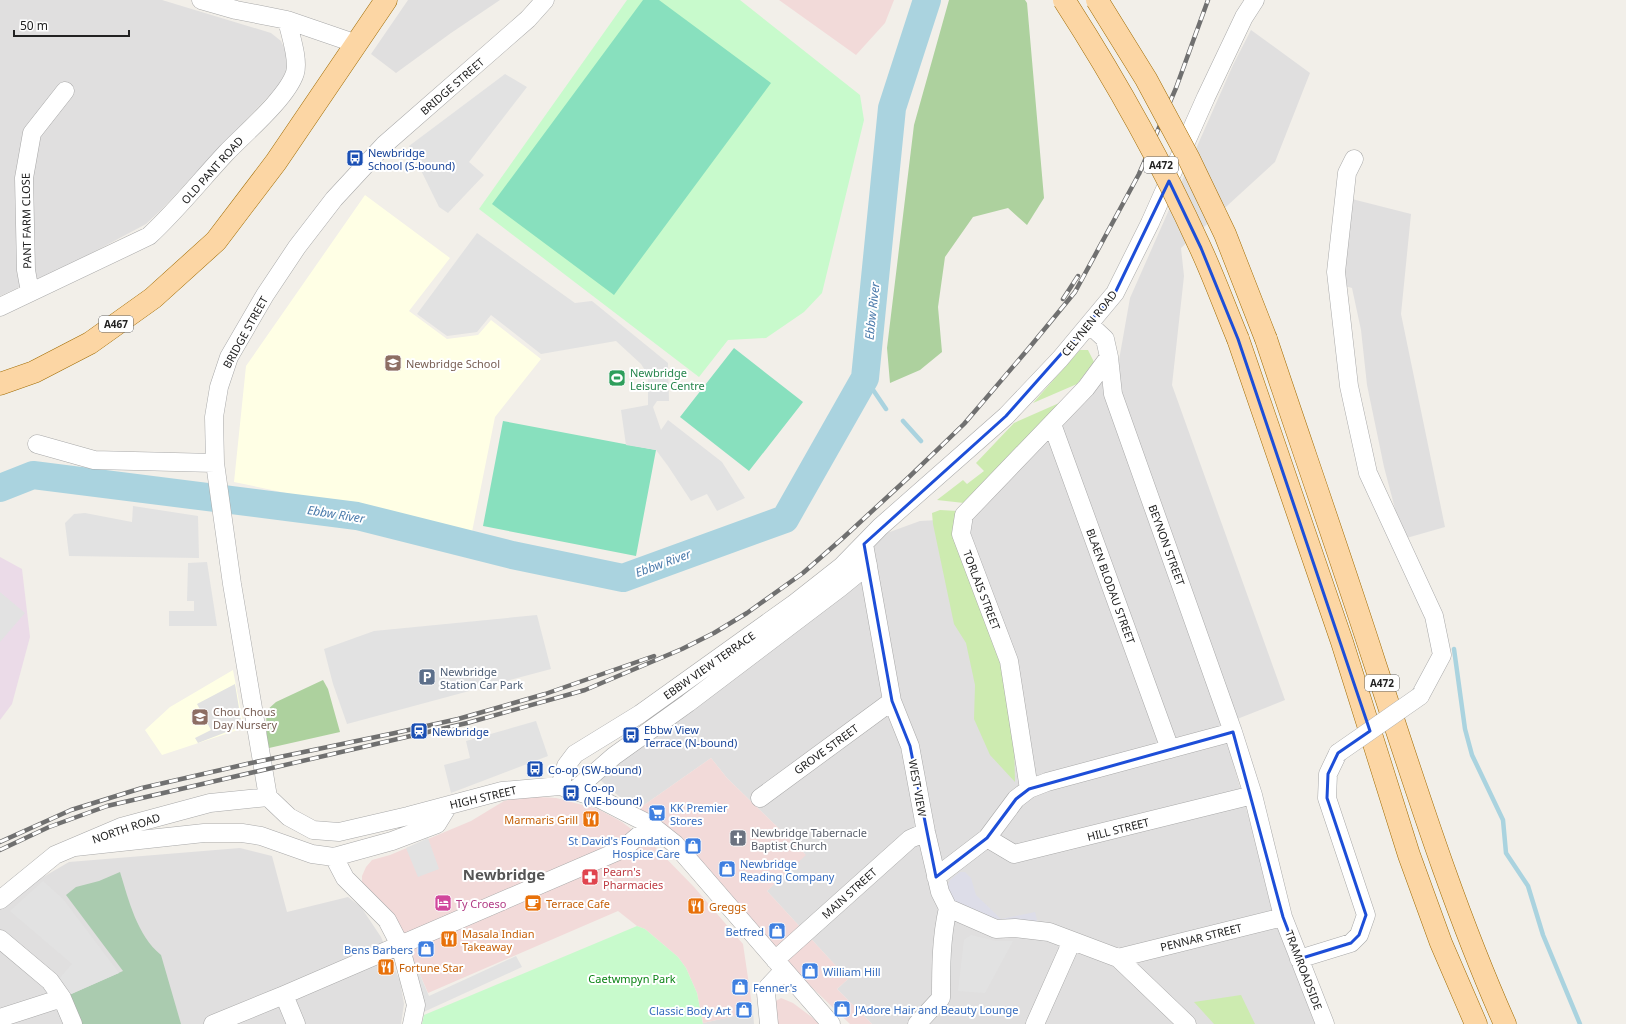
<svg xmlns="http://www.w3.org/2000/svg" width="1626" height="1024" font-family="'Noto Sans',sans-serif">
<style>
.residential{fill:#e0dfdf}
.commercial{fill:#f2dad9}
.industrial{fill:#ebdbe8}
.education{fill:#ffffe5}
.grass{fill:#cdebb0}
.forest{fill:#add19e}
.cemetery{fill:#aacbaf}
.park{fill:#c8facc}
.pitch{fill:#88e0be}
.parking{fill:#e2e2e2}
.plaza{fill:#dddde8}
.lines{fill:none;stroke-linecap:round;stroke-linejoin:round}
.stream{stroke:#aad3df;stroke-width:4.5}
.river{stroke:#aad3df;stroke-width:28}
.minor-casing{stroke:#a9a9a9;stroke-width:19}
.major-casing{stroke:#a06b00;stroke-width:23}
.minor{stroke:#fff;stroke-width:18}
.major{stroke:#fcd6a4;stroke-width:22}
.rail-casing{stroke:#707070;stroke-width:4.5}
.rail{stroke:#fff;stroke-width:3;stroke-dasharray:9;stroke-linecap:butt}
.minor-bridge-casing{stroke:#a9a9a9;stroke-width:19;stroke-linecap:butt}
.major-bridge-casing{stroke:#a06b00;stroke-width:23;stroke-linecap:butt}
.minor-bridge{stroke:#fff;stroke-width:18}
.major-bridge{stroke:#fcd6a4;stroke-width:22}
.marked{fill:none;stroke:#1d4ed8;stroke-width:3;stroke-linejoin:round}
.labels{text-anchor:middle;dominant-baseline:central;stroke-width:4;stroke-linejoin:round;paint-order:stroke}
.shield{fill:#fff;stroke:#646464;stroke-width:1}
.shield-label{font-size:10px;font-weight:bold;fill:#222}
.street-label{font-size:11px;fill:#222;stroke:#fff}
.transit-label{font-size:11px;fill:#164399;stroke:#fff;text-anchor:start}
.education-label{font-size:11px;fill:#785e54;stroke:#fff;text-anchor:start}
.leisure-label{font-size:11px;fill:#27864d;stroke:#fff;text-anchor:start}
.service-label{font-size:11px;fill:#4e5e75;stroke:#fff;text-anchor:start}
.shop-label{font-size:11px;fill:#366cbe;stroke:#fff;text-anchor:start}
.food-label{font-size:11px;fill:#c56008;stroke:#fff;text-anchor:start}
.worship-label{font-size:11px;fill:#5b616d;stroke:#fff;text-anchor:start}
.health-label{font-size:11px;fill:#be3a42;stroke:#fff;text-anchor:start}
.hotel-label{font-size:11px;fill:#b23c85;stroke:#fff;text-anchor:start}
.park-label{font-size:11px;fill:#0c8416;stroke:#fff}
.water-label{font-size:12px;font-style:italic;fill:#4a7aab;stroke:#fff}
.district-label{font-size:15px;font-weight:bold;fill:#555;stroke:#fff}
</style>
<rect width="100%" height="100%" fill="#f2efe9"/>
<path class="residential" d="M0,0H162L271,33L281,41L286,52L287,68L281,83L160,211L146,224L75,262L0,296Z
M408,0H500L451,33L396,73L371,54Z
M1251,30L1310,73L1275,162L1181,248L1184,276L1172,385L1285,700L1222,725L1280,926L1315,1024H872L837,989L848,979L767,891L805,854L727,778L711,758L637,810L615,793L588,769L799,611L876,537L920,521L973,518L1119,360L1130,298L1233,65Z
M1348,198L1411,214L1401,314L1445,527L1403,539L1384,467L1367,385L1361,330L1352,288L1341,285Z
M240,848L272,856L287,912L348,897L361,907L381,937L400,981L404,1004L401,1024H0V908L38,880L69,862Z
M753,1012L754,1024H703V1023Z"/>
<path class="commercial" d="M779,0H894L885,23L856,55Z
M711,758L727,778L806,855L767,891L848,979L837,989L872,1024H850L797,973L637,810Z
M524,796L556,798L598,809L622,822L655,847L694,887L743,944L753,1012L703,1023L697,993L686,968L678,957L645,929L637,926L618,911L428,993L408,947L362,884V876L366,867L372,860L390,855L471,821L504,801Z
M781,998L793,1003L821,1024H777L776,1001Z"/>
<path class="industrial" d="M0,557L22,569L30,637L12,704L0,720Z"/>
<path class="education" d="M365,195L450,258L409,311L447,339L478,335L491,320L541,359L495,417L472,532L234,482L246,366Z
M233,670L244,728L162,755L145,730L170,707Z"/>
<path class="grass" d="M1080,350H1088L1094,362L1077,384L1033,403Z
M1066,400L964,503L937,500L963,480L967,484L984,471L976,463L1014,423Z
M940,510L958,511L1003,661L1014,741L1015,782L990,755L974,719L975,685L966,643L954,624L933,524L932,513Z
M1241,995L1255,1024H1214L1194,1002Z"/>
<path class="forest" d="M949,0H1025L1027,3L1044,198L1027,225L1008,208L973,217L945,257L938,307L942,352L920,370L890,383L887,348L914,125Z
M323,680L328,689L340,732L269,748L267,740L266,711L276,702Z"/>
<path class="cemetery" d="M120,872C129,901 137,935 161,955L181,1024H79L69,995L123,971L66,895L76,887L99,881Z"/>
<path class="park" d="M627,0H740L860,95L864,120L822,293L804,312L766,338L728,340L699,377L479,209Z
M637,926L645,929L678,957L686,968L697,993L703,1024H422L424,1015Z"/>
<path class="pitch" d="M643,0H659L771,83L614,295L492,204Z
M734,348L803,402L749,471L680,417Z
M503,421L656,450L636,556L483,526Z"/>
<path class="parking" d="M505,74L527,87L469,162L484,175L448,213L439,207L409,146Z
M477,233L575,303L592,301L668,363L669,401H657L653,407L661,430L668,420L722,462L745,498L717,511L707,494L691,501L668,466L656,450L626,445L621,410L648,405V375L641,364L616,341L541,354L491,315L477,332L447,336L417,314Z
M133,506L198,516L199,558L69,556L65,523L74,514L85,513L132,522Z
M207,562L217,626H169V611H194V601H187L188,563Z
M0,592L25,613L0,642Z
M537,615L551,669L347,724L333,684L324,649L374,631Z
M235,684L242,726L198,743L195,738L211,730L197,704Z
M536,721L548,756L451,793L444,765L470,758L466,741Z
M428,838L439,869L418,877L406,848Z
M43,881L63,899L119,973L69,995L59,979L72,964L10,911Z
M971,935L996,941H1013L985,993L958,991L964,940Z
M408,947L429,996L516,956L522,967L417,1015Z"/>
<path class="plaza" d="M960,872H965L971,878L976,895L1001,919L1035,912L1038,924L999,925L956,908L946,890L950,880Z"/>
<g class="lines">
<path class="stream" d="M865,378L886,409
M903,421L921,441
M1454,649L1465,729L1472,755L1503,820L1506,853L1528,886L1543,935L1580,1024"/>
<path class="river" d="M0,488L33,475L357,516L512,555L623,578L785,519L865,378L892,108L927,0"/>
<g class="minor-casing">
<path id="minor" d="M201,0L236,10L287,20
M1354,159L1347,173L1336,272L1349,386L1368,473L1434,616L1442,655L1420,696
M30,292L26,270L24,178L32,133L65,91
M0,307L149,236C177,210 200,181 226,153C244,134 287,98 295,73C299,59 290,34 287,20L357,44
M1109,357L1113,394L1233,732L1253,795L1283,917L1325,1024
M1052,424L1170,749
M37,444L94,460L215,463
M864,544L892,701L910,746L926,832L940,892L948,908C941,938 941,968 941,998L917,1024
M560,786L566,766L575,754L640,714L795,603L842,566L880,527L1006,416L1060,359L1115,293L1150,223L1206,97L1244,17L1255,0
M1029,789L1047,782L1233,732
M575,790L614,756L688,703L841,587L868,565
M268,797L232,584L215,463L214,417L219,387L229,357L265,295L297,247L334,199L384,145L528,19L545,0
M268,797L289,817L313,830L339,832L408,816L502,791L560,786L600,799L635,817L651,825L675,844L831,1024
M760,798L892,701
M987,838L1014,854L1253,795
M75,847L204,833H242L261,836L312,854L334,857L345,878L387,920L400,945L416,1005L412,1024
M334,857L392,841L437,824L448,806
M936,877L987,838L1016,799L1029,789L1009,661L961,534L964,515L1086,388L1109,357L1105,339L1090,325
M0,900L55,855L121,827L210,803L268,797
M948,908L996,929L1015,928L1049,932L1118,958L1187,1024
M0,939L50,981L62,998L73,1024
M1118,958L1283,917
M1299,959L1351,943L1359,935L1366,915L1327,798L1328,774L1338,753
M775,960L910,839L926,832
M284,995L296,1024
M0,1018L62,998
M213,1024L284,995L623,849L651,825
M769,1024L766,993L768,987L784,970
M1035,1024L1072,941"/>
</g>
<g class="major-casing">
<path id="major" d="M1238,339L1342,642L1409,855L1441,943L1476,1024
M1266,339C1302,447 1340,555 1375,664C1415,785 1453,907 1505,1024
M0,384L34,372L90,343L153,298L216,241L276,162L386,0"/>
</g>
<use href="#minor" class="minor"/>
<use href="#major" class="major"/>
<g class="rail-casing">
<path id="rail" d="M1063,299L1078,276
M0,842L71,810L142,788L251,763L395,733L458,719L545,694L654,656
M0,850L49,827L107,806L467,723L585,690L682,649L714,633L747,613L803,573L844,537L909,477L964,424L1029,348L1075,292L1139,174L1176,88L1208,0"/>
</g>
<use href="#rail" class="rail"/>
<g class="minor-bridge-casing">
<path id="minor-bridge" d="M1338,753L1420,696"/>
</g>
<g class="major-bridge-casing">
<path id="major-bridge" d="M1064,0C1115,79 1161,161 1200,247C1214,277 1225,308 1238,339
M1097,0L1146,79L1189,159L1225,234L1266,339"/>
</g>
<use href="#minor-bridge" class="minor-bridge"/>
<use href="#major-bridge" class="major-bridge"/>
</g>
<path class="marked" d="M1169,181L1201,248L1238,339L1370,731L1338,753L1328,774L1327,798L1366,915L1359,935L1351,943L1299,959L1283,917L1233,732L1029,789L1016,799L987,838L936,877L910,746L892,701L864,544L1006,416L1115,293Z"/>
<defs>
<g id="bus-square" transform="scale(0.9)"><rect x="-9" y="-9" width="18" height="18" rx="4" fill="#1a4fb4" stroke="#fff"/><path d="M-5-6H5V4H4V6H2V4H-2V6H-4V4H-5ZM-3.5-4V0h7V-4ZM-3.5 1.2v1.5H-2V1.2ZM2 1.2v1.5H3.5V1.2Z" fill="#fff"/></g>
<g id="school-square" transform="scale(0.9)"><rect x="-9" y="-9" width="18" height="18" rx="4" fill="#8d6e63" stroke="#fff"/><path d="M0-5L7-2L0 1L-7-2ZM-4 1L0 2.5L4 1V4Q0 6-4 4Z" fill="#fff"/></g>
<g id="stadium-square" transform="scale(0.9)"><rect x="-9" y="-9" width="18" height="18" rx="4" fill="#2e9e5b" stroke="#fff"/><path d="M0-5a6.5 5 0 1 0 0 10a6.5 5 0 1 0 0-10ZM-3.5-1.8h7v3.6h-7Z" fill="#fff"/></g>
<g id="parking-square" transform="scale(0.9)"><rect x="-9" y="-9" width="18" height="18" rx="4" fill="#5c6f8a" stroke="#fff"/><path d="M-3.5-5.5H1a3.5 3.5 0 0 1 0 7H-1V5.5H-3.5ZM-1-3.4V-.6H.8a1.4 1.4 0 0 0 0-2.8Z" fill="#fff"/></g>
<g id="station-square" transform="scale(0.9)"><rect x="-9" y="-9" width="18" height="18" rx="4" fill="#1a4fb4" stroke="#fff"/><path d="M-3-6H3Q5-6 5-4V2Q5 4 3 4L4.5 6H3L1.5 4h-3L-3 6H-4.5L-3 4Q-5 4-5 2V-4Q-5-6-3-6ZM-3.5-4v3h7v-3ZM-3.5 1v1.5H-2V1ZM2 1v1.5H3.5V1Z" fill="#fff"/></g>
<g id="supermarket-square" transform="scale(0.9)"><rect x="-9" y="-9" width="18" height="18" rx="4" fill="#3f7fe0" stroke="#fff"/><path d="M-6-5.5h2.5l.6 2H6L4.5 2H-2.5L-4.4-4H-6ZM-1.5 3.2a1.3 1.3 0 1 0 .1 0ZM3 3.2a1.3 1.3 0 1 0 .1 0Z" fill="#fff"/></g>
<g id="restaurant-square" transform="scale(0.9)"><rect x="-9" y="-9" width="18" height="18" rx="4" fill="#e8710a" stroke="#fff"/><path d="M-5-6h1v4h1v-4h1v4h1v-4h1v5L-1.5 .5V6h-2V.5L-5-1ZM5-6V6H3V1.5H1.5Q1.5-4 5-6Z" fill="#fff"/></g>
<g id="church-square" transform="scale(0.9)"><rect x="-9" y="-9" width="18" height="18" rx="4" fill="#6b7280" stroke="#fff"/><path d="M-1.2-6h2.4v3.5h3.3v2.4h-3.3V6h-2.4V-.1h-3.3v-2.4h3.3Z" fill="#fff"/></g>
<g id="shop-square" transform="scale(0.9)"><rect x="-9" y="-9" width="18" height="18" rx="4" fill="#3f7fe0" stroke="#fff"/><path d="M-5-2.5h2.3a2.7 3.5 0 0 1 5.4 0H5L5.5 6h-11ZM-1.5-2.5h3a1.5 2.3 0 0 0-3 0Z" fill="#fff"/></g>
<g id="pharmacy-square" transform="scale(0.9)"><rect x="-9" y="-9" width="18" height="18" rx="4" fill="#e0444e" stroke="#fff"/><path d="M-2-6h4v4h4v4h-4v4h-4v-4h-4v-4h4Z" fill="#fff"/></g>
<g id="hotel-square" transform="scale(0.9)"><rect x="-9" y="-9" width="18" height="18" rx="4" fill="#d1479c" stroke="#fff"/><path d="M-6-4.5h1.5V1H6V5H4.5V3h-9V5H-6ZM-4 0a1.8 1.8 0 1 1 3.6 0ZM.5 0V-2.5h3Q6-2.5 6 0Z" fill="#fff"/></g>
<g id="cafe-square" transform="scale(0.9)"><rect x="-9" y="-9" width="18" height="18" rx="4" fill="#e8710a" stroke="#fff"/><path d="M-5.5-4.5H6V0H3Q3 3.5 0 3.5H-2.5Q-5.5 3.5-5.5 0ZM3-3.2v2h1.7v-2ZM-6 4.5H4V6H-6Z" fill="#fff"/></g>
</defs>
<g fill-rule="evenodd">
<use href="#bus-square" x="355" y="158"/>
<use href="#school-square" x="393" y="363"/>
<use href="#stadium-square" x="617" y="378"/>
<use href="#parking-square" x="427" y="677"/>
<use href="#school-square" x="200" y="717"/>
<use href="#station-square" x="419" y="731"/>
<use href="#bus-square" x="631" y="735"/>
<use href="#bus-square" x="535" y="769"/>
<use href="#bus-square" x="571" y="793"/>
<use href="#supermarket-square" x="657" y="813"/>
<use href="#restaurant-square" x="591" y="819"/>
<use href="#church-square" x="738" y="838"/>
<use href="#shop-square" x="693" y="846"/>
<use href="#shop-square" x="727" y="869"/>
<use href="#pharmacy-square" x="590" y="877"/>
<use href="#hotel-square" x="443" y="903"/>
<use href="#cafe-square" x="533" y="903"/>
<use href="#restaurant-square" x="696" y="906"/>
<use href="#shop-square" x="777" y="931"/>
<use href="#restaurant-square" x="449" y="939"/>
<use href="#shop-square" x="426" y="949"/>
<use href="#restaurant-square" x="386" y="967"/>
<use href="#shop-square" x="810" y="971"/>
<use href="#shop-square" x="740" y="987"/>
<use href="#shop-square" x="842" y="1009"/>
<use href="#shop-square" x="744" y="1010"/>
</g>
<g class="labels">
<g class="shield">
<rect x="1144" y="157" width="34" height="16" rx="3"/>
<rect x="99" y="316" width="34" height="16" rx="3"/>
<rect x="1365" y="675" width="34" height="16" rx="3"/>
</g>
<g class="shield-label">
<text x="1161" y="165">A472</text>
<text x="116" y="324">A467</text>
<text x="1382" y="683">A472</text>
</g>
<g class="street-label">
<text transform="translate(452 86) rotate(-41)">BRIDGE STREET</text>
<text transform="translate(212 170) rotate(-48)">OLD PANT ROAD</text>
<text transform="translate(26 221) rotate(-91)">PANT FARM CLOSE</text>
<text transform="translate(1089 323) rotate(-51)">CELYNEN ROAD</text>
<text transform="translate(245 332) rotate(-61)">BRIDGE STREET</text>
<text transform="translate(1167 545) rotate(70)">BEYNON STREET</text>
<text transform="translate(1111 586) rotate(70)">BLAEN BLODAU STREET</text>
<text transform="translate(982 590) rotate(69)">TORLAIS STREET</text>
<text transform="translate(709 665) rotate(-35)">EBBW VIEW TERRACE</text>
<text transform="translate(826 749) rotate(-36)">GROVE STREET</text>
<text transform="translate(918 788) rotate(80)">WEST VIEW</text>
<text transform="translate(483 797) rotate(-13)">HIGH STREET</text>
<text transform="translate(126 828) rotate(-19)">NORTH ROAD</text>
<text transform="translate(1118 829) rotate(-14)">HILL STREET</text>
<text transform="translate(849 893) rotate(-42)">MAIN STREET</text>
<text transform="translate(1201 937) rotate(-14)">PENNAR STREET</text>
<text transform="translate(1304 970) rotate(69)">TRAMROADSIDE</text>
</g>
<g class="transit-label">
<text x="368" y="152">Newbridge<tspan x="368" dy="13">School (S-bound)</tspan></text>
<text x="644" y="729">Ebbw View<tspan x="644" dy="13">Terrace (N-bound)</tspan></text>
<text x="432" y="731">Newbridge</text>
<text x="548" y="769">Co-op (SW-bound)</text>
<text x="584" y="787">Co-op<tspan x="584" dy="13">(NE-bound)</tspan></text>
</g>
<g class="education-label">
<text x="406" y="363">Newbridge School</text>
<text x="213" y="711">Chou Chous<tspan x="213" dy="13">Day Nursery</tspan></text>
</g>
<g class="leisure-label">
<text x="630" y="372">Newbridge<tspan x="630" dy="13">Leisure Centre</tspan></text>
</g>
<g class="service-label">
<text x="440" y="671">Newbridge<tspan x="440" dy="13">Station Car Park</tspan></text>
</g>
<g class="shop-label">
<text x="670" y="807">KK Premier<tspan x="670" dy="13">Stores</tspan></text>
<text x="680" y="840" text-anchor="end">St David's Foundation<tspan x="680" dy="13">Hospice Care</tspan></text>
<text x="740" y="863">Newbridge<tspan x="740" dy="13">Reading Company</tspan></text>
<text x="764" y="931" text-anchor="end">Betfred</text>
<text x="413" y="949" text-anchor="end">Bens Barbers</text>
<text x="823" y="971">William Hill</text>
<text x="753" y="987">Fenner's</text>
<text x="855" y="1009">J'Adore Hair and Beauty Lounge</text>
<text x="731" y="1010" text-anchor="end">Classic Body Art</text>
</g>
<g class="food-label">
<text x="578" y="819" text-anchor="end">Marmaris Grill</text>
<text x="546" y="903">Terrace Cafe</text>
<text x="709" y="906">Greggs</text>
<text x="462" y="933">Masala Indian<tspan x="462" dy="13">Takeaway</tspan></text>
<text x="399" y="967">Fortune Star</text>
</g>
<g class="worship-label">
<text x="751" y="832">Newbridge Tabernacle<tspan x="751" dy="13">Baptist Church</tspan></text>
</g>
<g class="health-label">
<text x="603" y="871">Pearn's<tspan x="603" dy="13">Pharmacies</tspan></text>
</g>
<g class="hotel-label">
<text x="456" y="903">Ty Croeso</text>
</g>
<g class="park-label">
<text x="632" y="978">Caetwmpyn Park</text>
</g>
<g class="water-label">
<text transform="translate(872 311) rotate(-84)">Ebbw River</text>
<text transform="translate(336 514) rotate(9)">Ebbw River</text>
<text transform="translate(663 563) rotate(-20)">Ebbw River</text>
</g>
<g class="district-label">
<text x="504" y="874">Newbridge</text>
</g>
</g>
<path d="M14 30v6h115v-6" fill="none" stroke="#222222" stroke-width="2"/>
<text x="20" y="30" font-size="12" fill="#222222" stroke="#ffffff" stroke-width="3" paint-order="stroke">50 m</text>
</svg>
